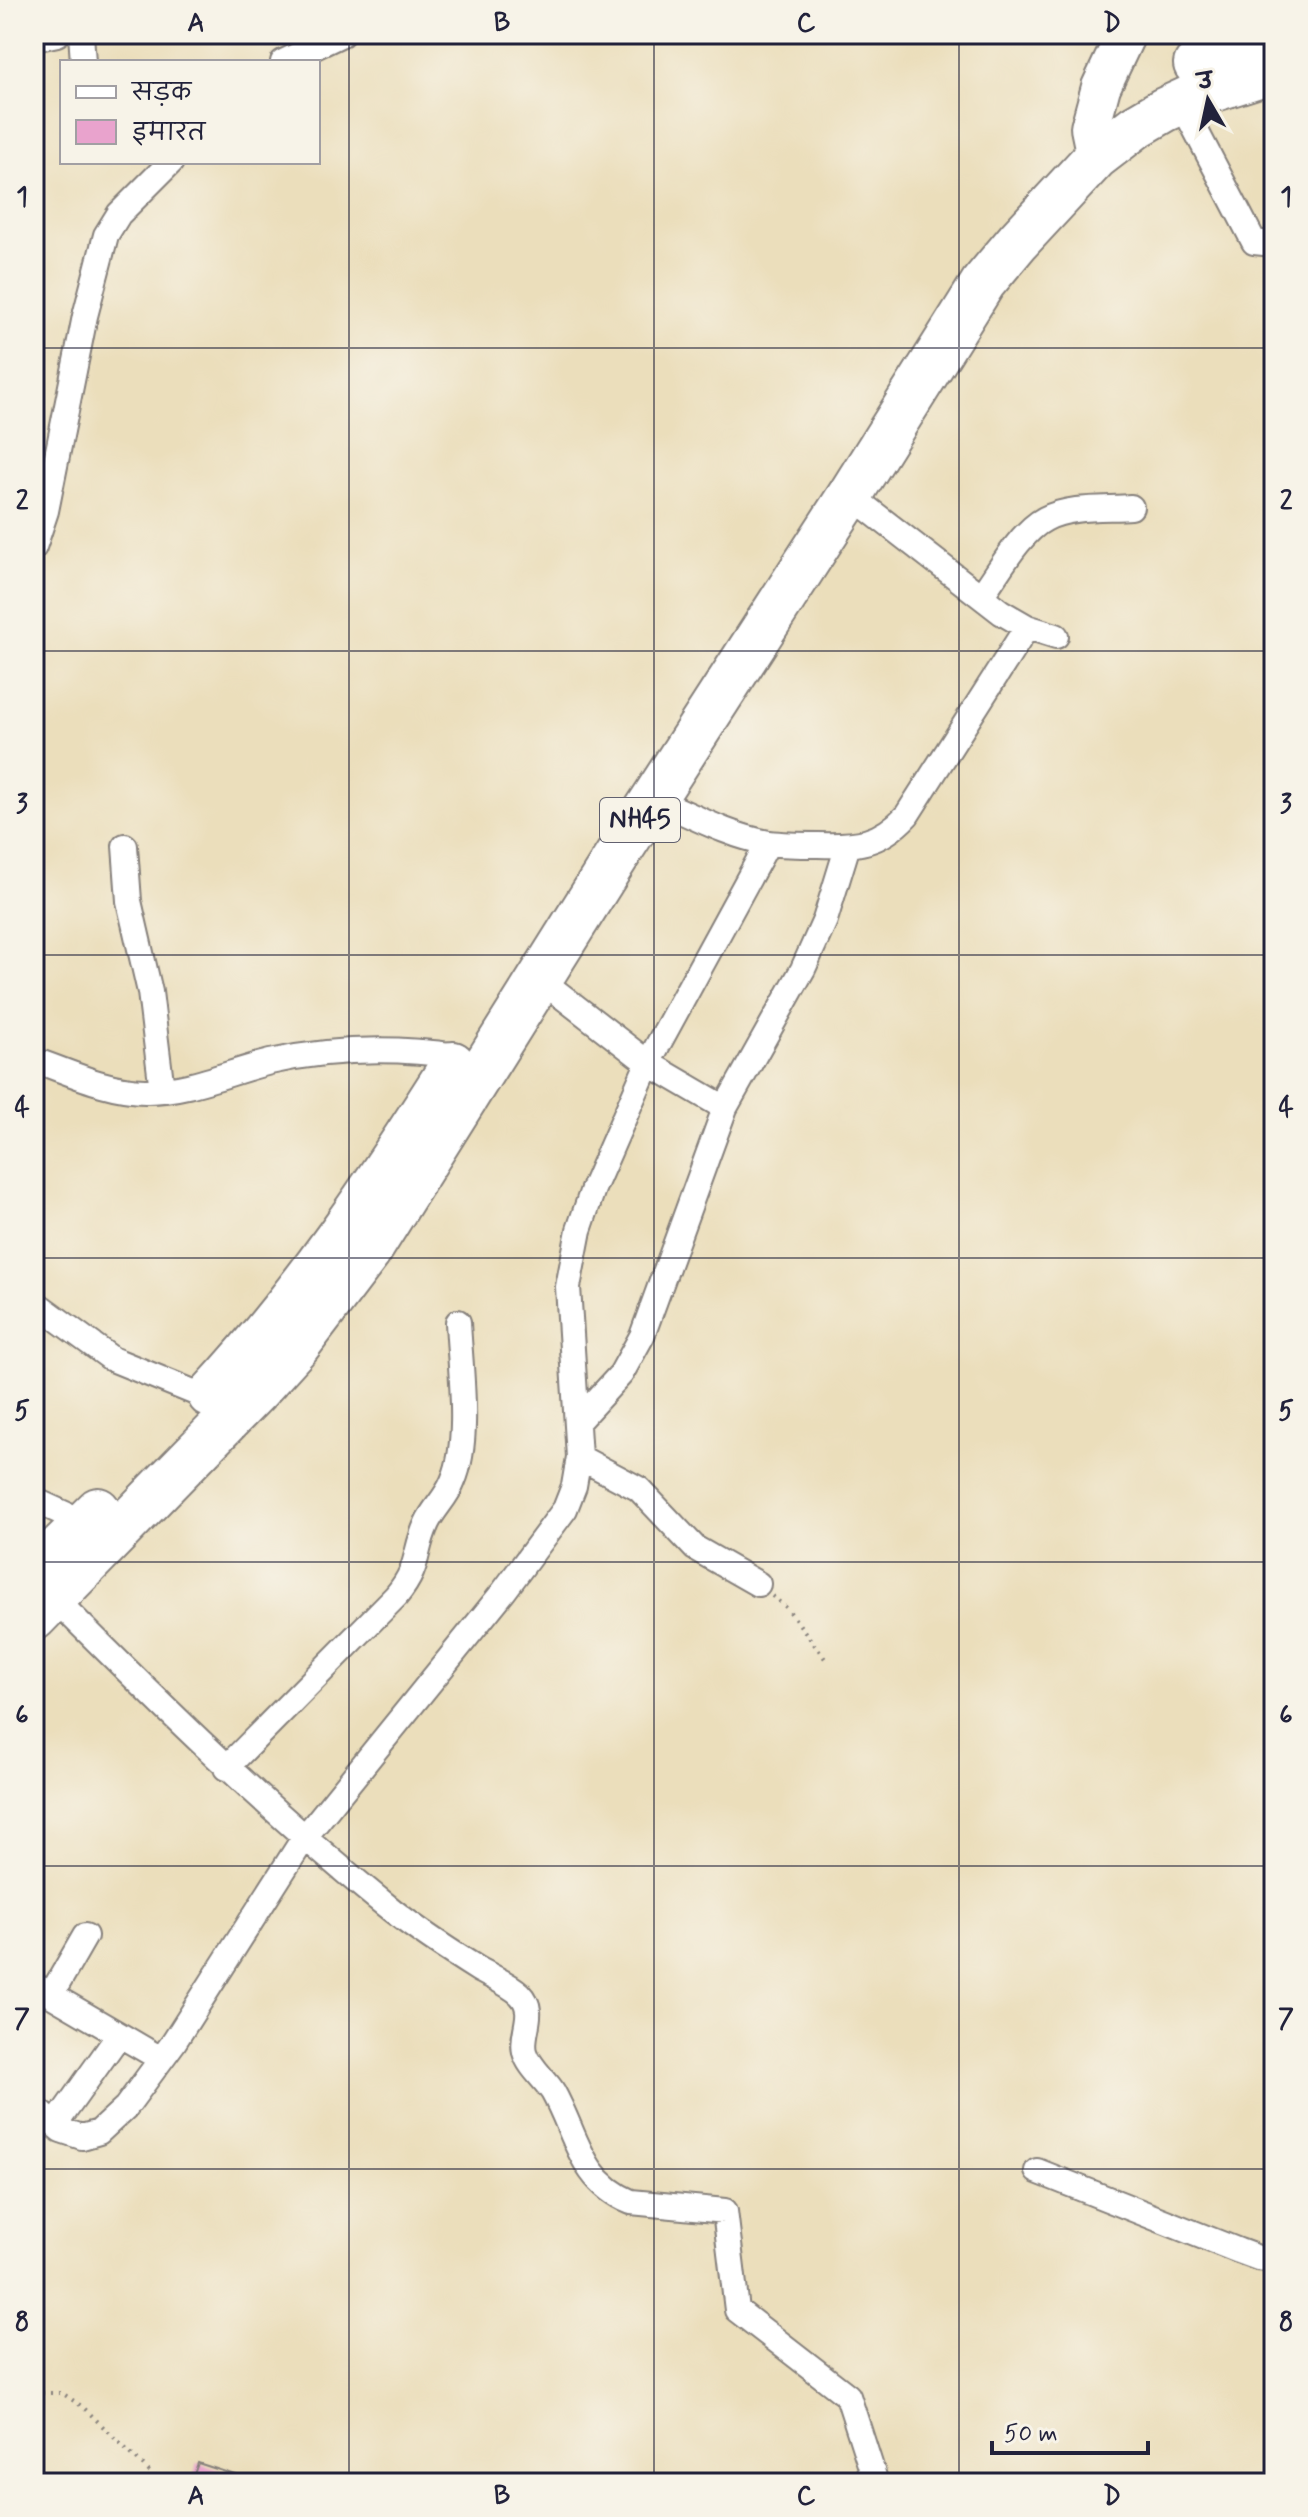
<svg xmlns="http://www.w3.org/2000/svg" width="1308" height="2517" font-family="Mynerve,'Playpen Sans Deva',sans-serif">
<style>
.building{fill:#e9a3cd}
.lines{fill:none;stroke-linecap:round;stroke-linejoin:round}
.street-casing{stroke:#86807b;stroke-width:28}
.primary-casing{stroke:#86807b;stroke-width:42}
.highway-casing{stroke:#86807b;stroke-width:48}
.path{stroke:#86807b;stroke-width:4;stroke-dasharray:2 6;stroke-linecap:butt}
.street{stroke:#fff;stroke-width:24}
.primary{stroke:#fff;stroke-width:38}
.highway{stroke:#fff;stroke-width:44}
.grid{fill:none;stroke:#22223b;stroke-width:2;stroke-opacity:0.55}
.labels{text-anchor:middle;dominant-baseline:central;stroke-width:6;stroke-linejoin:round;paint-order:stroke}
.shield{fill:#f7f3e8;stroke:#62616f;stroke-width:2}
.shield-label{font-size:26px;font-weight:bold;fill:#22223b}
.neatline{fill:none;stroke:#22223b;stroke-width:3}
.grid-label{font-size:26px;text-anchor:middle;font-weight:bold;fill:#22223b}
</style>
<rect width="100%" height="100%" fill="#f7f3e8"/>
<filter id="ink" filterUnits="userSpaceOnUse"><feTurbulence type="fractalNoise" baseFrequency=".0125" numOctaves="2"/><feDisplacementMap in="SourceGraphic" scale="16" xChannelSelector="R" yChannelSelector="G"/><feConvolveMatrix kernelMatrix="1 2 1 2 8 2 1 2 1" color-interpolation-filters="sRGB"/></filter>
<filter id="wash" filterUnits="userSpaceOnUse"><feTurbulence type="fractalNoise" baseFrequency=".006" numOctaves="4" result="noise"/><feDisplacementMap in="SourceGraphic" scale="32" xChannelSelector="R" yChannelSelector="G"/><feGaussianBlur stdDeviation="1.8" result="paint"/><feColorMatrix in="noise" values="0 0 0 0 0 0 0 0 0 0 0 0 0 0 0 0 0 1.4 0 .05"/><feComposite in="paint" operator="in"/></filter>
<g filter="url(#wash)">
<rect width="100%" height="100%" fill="#ebdebb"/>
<g id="blocks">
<path class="building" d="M198,2463L250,2480L249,2483H191Z"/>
</g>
</g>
<g filter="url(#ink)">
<use href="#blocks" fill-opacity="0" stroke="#86807b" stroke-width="2"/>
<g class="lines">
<g class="street-casing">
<path id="street" d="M81,34L83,62
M34,39L57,34
M283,62L342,34
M1181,102L1254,242L1274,244
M850,495L1001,612L1027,627L1056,636
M34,547L46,511L85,316L106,235L119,214L171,162
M981,596C998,573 1020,532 1045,519C1070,506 1104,509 1131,507
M654,799C691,815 729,836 769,843C785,845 802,845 818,845C857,846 879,845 907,815L1027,627
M125,846L129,901L150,992L162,1090
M541,980L648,1063L725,1108
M34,1060C69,1072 108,1091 145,1091C187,1092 229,1072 270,1062C333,1048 394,1047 458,1056
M34,1302L112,1359L208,1398
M577,1422L621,1374L642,1336L725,1108L803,969L825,920L848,845
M579,1457L639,1489L695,1548L758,1584
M34,1500L85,1523
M54,1598C163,1707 272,1814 393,1911C420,1932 449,1951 478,1969C492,1977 509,1984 520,1994C538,2012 520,2032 525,2052C529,2067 545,2079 553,2092C577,2135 580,2181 631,2202L725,2211L737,2310L848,2396L876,2483
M226,1768L396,1596C421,1566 413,1553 427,1523C434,1508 447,1497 453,1481C471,1440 460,1367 458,1322
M34,1985L161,2059
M51,1995L85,1936
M34,2107L61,2130L82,2137L99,2132L126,2107L174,2042L304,1838L504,1591L565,1509L574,1486L579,1457L568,1287L579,1230L593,1189L648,1063L768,843
M55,2125L119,2035
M1037,2171L1239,2251L1258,2258L1274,2260"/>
</g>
<g class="primary-casing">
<path id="primary" d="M1096,157L1090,128L1101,87L1126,34"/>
</g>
<g class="highway-casing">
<path id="highway" d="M1196,64L1274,38
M210,1395C303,1295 380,1180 453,1064
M34,1573L98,1510
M34,1618L259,1388L298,1345L368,1253L620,851L850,495L983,283L1018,241L1096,157L1135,127L1164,110L1199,94L1274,70"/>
</g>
<path class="path" d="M772,1596L787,1608L826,1660
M34,2393H62L83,2407L161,2483"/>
<use href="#street" class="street"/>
<use href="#primary" class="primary"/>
<use href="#highway" class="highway"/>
</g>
</g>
<path class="grid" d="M349,34V2483M654,34V2483M959,34V2483M34,348H1274M34,651H1274M34,955H1274M34,1258H1274M34,1562H1274M34,1866H1274M34,2169H1274"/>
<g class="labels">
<rect class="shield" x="600" y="798" width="80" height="44" rx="6"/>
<g class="shield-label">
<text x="640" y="820">NH45</text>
</g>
</g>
<rect width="1308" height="2517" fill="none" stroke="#f7f3e8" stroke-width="88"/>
<rect x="60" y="60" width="260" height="104" fill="#f7f3e8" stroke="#a29fa3" stroke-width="2"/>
<rect x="76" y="86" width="40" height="12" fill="#ffffff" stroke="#a29fa3" stroke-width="2"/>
<text x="132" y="100" font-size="24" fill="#22223b">सड़क</text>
<rect x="76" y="120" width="40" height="24" fill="#e9a3cd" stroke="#a29fa3" stroke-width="2"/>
<text x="132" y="140" font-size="24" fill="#22223b">इमारत</text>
<g transform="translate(1208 100) rotate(351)" stroke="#f7f3e8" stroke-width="6" paint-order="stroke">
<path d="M0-6L14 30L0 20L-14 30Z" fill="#22223b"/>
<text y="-12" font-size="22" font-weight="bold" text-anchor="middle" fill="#22223b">उ</text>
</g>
<path d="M992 2441v12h156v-12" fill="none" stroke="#22223b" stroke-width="4"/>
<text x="1004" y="2441" font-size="24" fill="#22223b" stroke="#f7f3e8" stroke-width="6" paint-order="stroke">50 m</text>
<rect x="44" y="44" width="1220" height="2429" class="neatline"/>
<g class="grid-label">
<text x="196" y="31">A</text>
<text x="502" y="31">B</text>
<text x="806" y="31">C</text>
<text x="1112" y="31">D</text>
<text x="22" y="205">1</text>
<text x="1286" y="205">1</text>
<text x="22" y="509">2</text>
<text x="1286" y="509">2</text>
<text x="22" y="812">3</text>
<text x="1286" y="812">3</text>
<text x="22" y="1116">4</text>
<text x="1286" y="1116">4</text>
<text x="22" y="1419">5</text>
<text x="1286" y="1419">5</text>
<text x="22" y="1723">6</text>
<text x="1286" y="1723">6</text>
<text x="22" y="2027">7</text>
<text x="1286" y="2027">7</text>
<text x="22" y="2330">8</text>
<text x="1286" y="2330">8</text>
<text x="196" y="2504">A</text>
<text x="502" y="2504">B</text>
<text x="806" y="2504">C</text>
<text x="1112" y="2504">D</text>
</g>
</svg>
